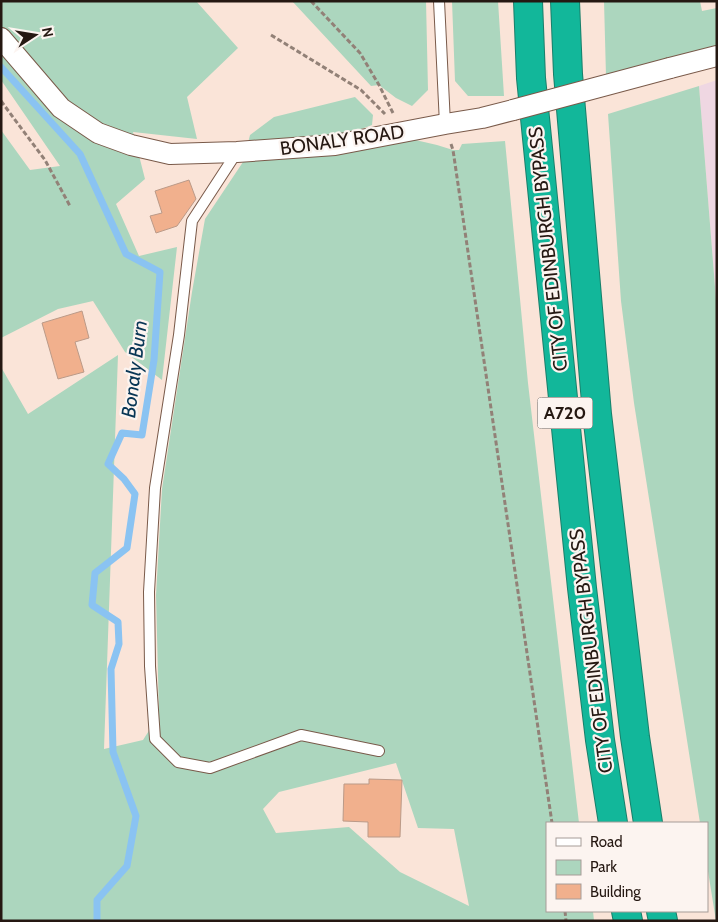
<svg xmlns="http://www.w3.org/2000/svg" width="718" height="922" font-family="Cabin,sans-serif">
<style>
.education{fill:#efd7e2}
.green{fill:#acd6be;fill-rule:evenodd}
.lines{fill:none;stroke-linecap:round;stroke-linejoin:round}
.stream{stroke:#8ac3f2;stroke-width:7}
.building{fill:#f1b08d;stroke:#bb9a88}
.lane-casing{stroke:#795a4a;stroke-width:12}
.street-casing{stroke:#795a4a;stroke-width:22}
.highway-casing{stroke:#197f6a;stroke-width:30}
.path{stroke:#928177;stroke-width:3;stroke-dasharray:5 2.5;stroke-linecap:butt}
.lane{stroke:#fff;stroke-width:10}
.street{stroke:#fff;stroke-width:20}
.highway{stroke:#12b79a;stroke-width:28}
.street-bridge-casing{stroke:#795a4a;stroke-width:22;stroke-linecap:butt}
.street-bridge{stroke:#fff;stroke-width:20}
.labels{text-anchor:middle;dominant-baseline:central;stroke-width:4.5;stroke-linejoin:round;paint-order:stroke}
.shield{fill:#fcf4f0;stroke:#665a55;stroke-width:1}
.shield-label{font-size:18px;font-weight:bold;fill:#251812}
.street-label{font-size:19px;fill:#251812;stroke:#fcf4f0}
.water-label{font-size:20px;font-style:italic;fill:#083655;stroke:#fcf4f0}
</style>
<rect width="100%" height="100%" fill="#fae4d8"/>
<path class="education" d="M717,80V312L699,86Z"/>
<path class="green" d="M1,1H196L238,48L187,97L197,139L133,132L145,179L116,204L139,256L177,247L162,380L125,352L93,301L58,309L1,338V130L30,170L60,166L1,80Z
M292,1H426L428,90L412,106L396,98L379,85L371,86Z
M452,1H498L504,96H468L455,81Z
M604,1H700L702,11L717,8V46L606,76Z
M699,86L717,312V921H716L707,865V823H700L634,403L621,301L608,114Z
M355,97L373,115L372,125L351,133L248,143L250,135L274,117Z
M411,139L437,145L453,150H459L462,144L505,141L528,383L579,823H547V911H593L594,921H1V367L28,414L118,355L104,749L143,740L159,715L156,595L162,489L192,292L205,219L245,159ZM396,763L418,828L454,829L469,906L400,872L349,827L276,833L263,809L279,792Z"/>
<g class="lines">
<path class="stream" d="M1,67L80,154L126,254L160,272L154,360L142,435L122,433L108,464L124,479L135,494L127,548L95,573L92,605L118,622L119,644L111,669L113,752L136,816L127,866L97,900V921"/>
</g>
<path class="building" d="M189,180L196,199L177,226L156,233L150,216L162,213L155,191Z
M82,311L89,338L75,342L84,372L58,379L42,323Z
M369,779L402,780L400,837H368V822L343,821L344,784H369Z"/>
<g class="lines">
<g class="lane-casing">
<path id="lane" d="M439,1L445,124
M237,152L192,221L179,335L155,488L149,592L150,666L155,739L178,762L210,768L301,735L379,751"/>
</g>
<g class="street-casing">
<path id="street" d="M1,38L61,108L98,133L131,145L170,154L237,152L335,145L445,124L482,118L513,110
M670,68L717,56"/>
</g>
<g class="highway-casing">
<path id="highway" d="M528,1L531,78L582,588L600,740L613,823
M565,1L568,74L597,414L635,737L648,823
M626,911L628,921
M661,911L663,921"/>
</g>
<path class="path" d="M311,1L360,53L379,85L393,113
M271,35L361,90L385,114
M1,101L45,160L70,206
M451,144L453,150L552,823
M565,911L566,921"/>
<use href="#lane" class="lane"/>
<use href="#street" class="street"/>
<use href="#highway" class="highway"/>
<g class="street-bridge-casing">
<path id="street-bridge" d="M513,110L670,68"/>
</g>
<use href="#street-bridge" class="street-bridge"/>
</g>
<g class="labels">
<rect class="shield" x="537.5" y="397.5" width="55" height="31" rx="4"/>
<g class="shield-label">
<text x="565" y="413">A720</text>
</g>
<g class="street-label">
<text transform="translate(342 140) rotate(-8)">BONALY ROAD</text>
<text transform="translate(548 249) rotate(-96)">CITY OF EDINBURGH BYPASS</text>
<text transform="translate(591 651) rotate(-97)">CITY OF EDINBURGH BYPASS</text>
</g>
<g class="water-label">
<text transform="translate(134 369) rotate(-83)">Bonaly Burn</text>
</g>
</g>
<rect width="718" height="922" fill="none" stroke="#251812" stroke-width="5"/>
<rect x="546" y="822" width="162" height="90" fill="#fcf4f0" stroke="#a69c97"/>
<rect x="556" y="838" width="25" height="8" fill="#ffffff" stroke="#a69c97"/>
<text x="590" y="847" font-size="15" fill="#251812">Road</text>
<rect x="556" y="860" width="25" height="15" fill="#acd6be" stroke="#a69c97"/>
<text x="590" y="872" font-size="15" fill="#251812">Park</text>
<rect x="556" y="884" width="25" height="15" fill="#f1b08d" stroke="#a69c97"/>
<text x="590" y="897" font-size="15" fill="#251812">Building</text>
<g transform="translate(35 35) rotate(78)" stroke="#fcf4f0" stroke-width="4" paint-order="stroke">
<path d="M0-4L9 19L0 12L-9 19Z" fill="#251812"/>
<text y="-8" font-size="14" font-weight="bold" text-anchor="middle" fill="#251812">N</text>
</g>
</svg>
